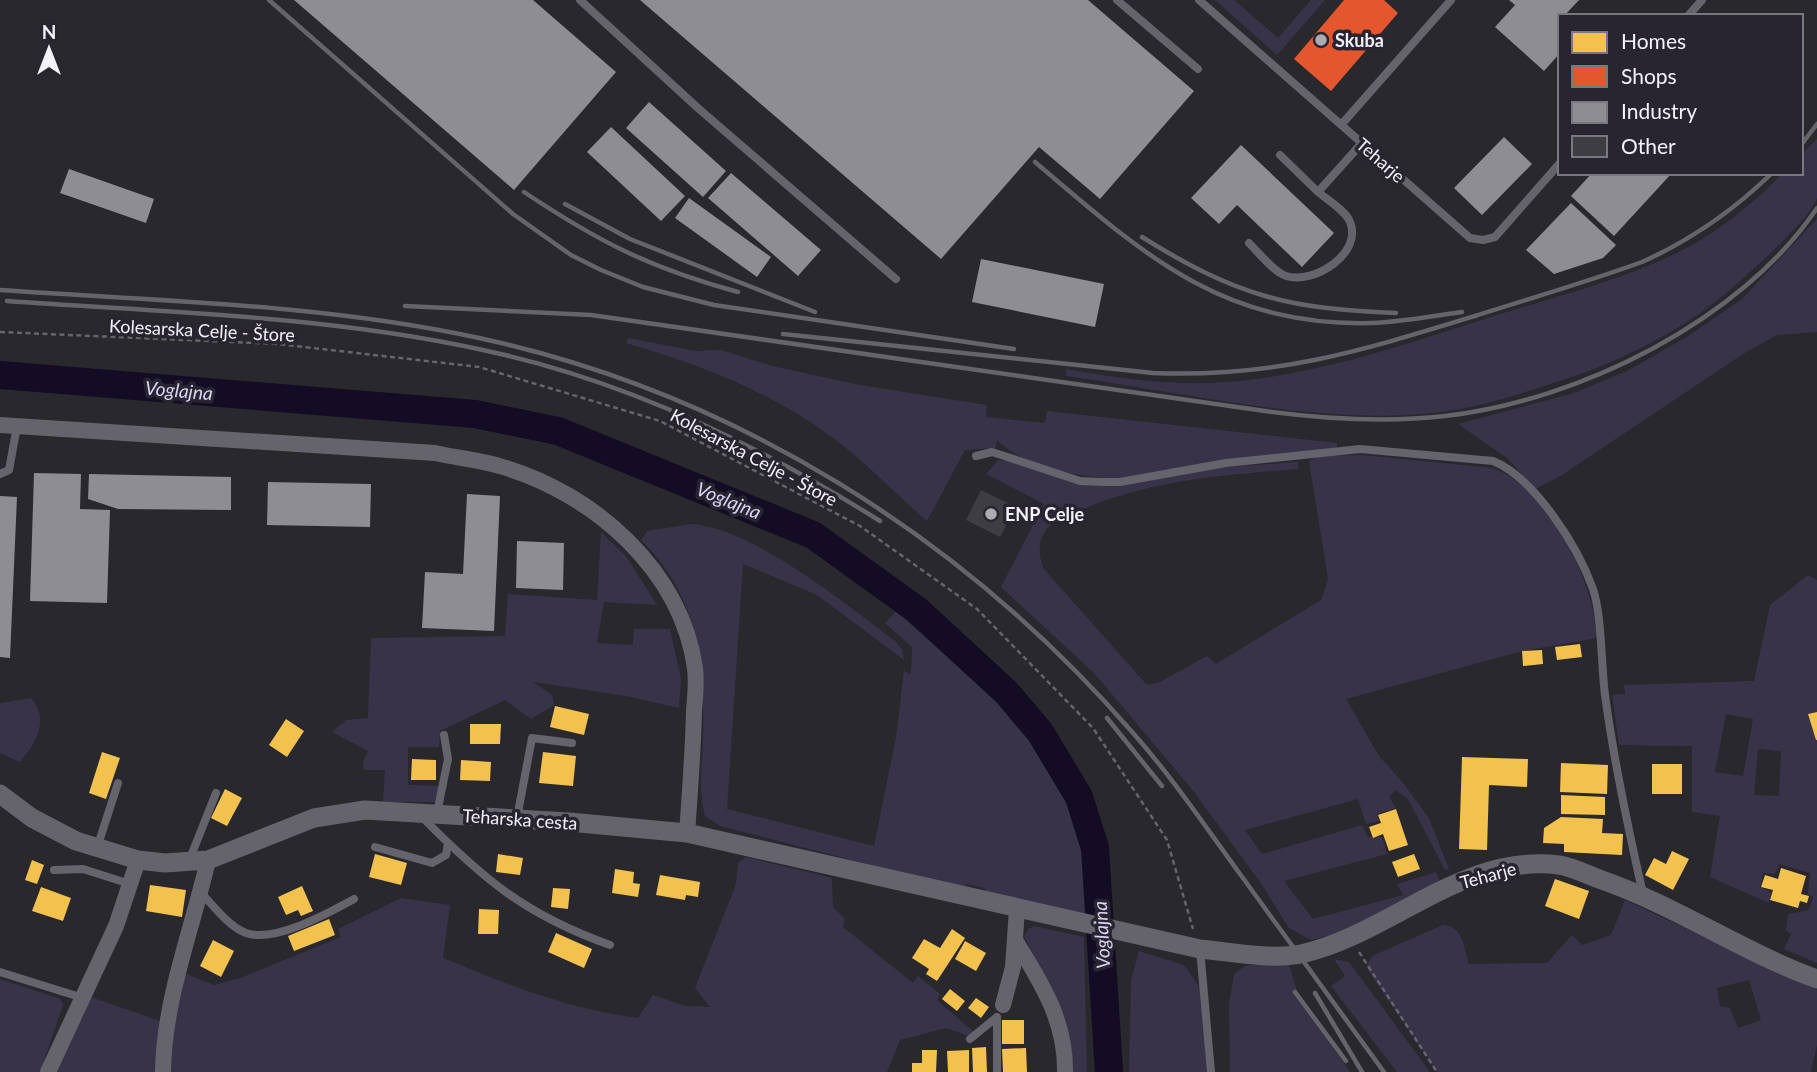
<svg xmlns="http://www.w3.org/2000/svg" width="1817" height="1072" font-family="Lato,sans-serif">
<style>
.green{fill:#39334a;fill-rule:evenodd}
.homes{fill:#f2c14e}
.shops{fill:#e4572e}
.industry{fill:#8d8d92}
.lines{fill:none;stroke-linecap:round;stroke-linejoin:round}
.river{stroke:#140b24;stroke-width:28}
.building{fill:#3e3d42}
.path{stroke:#66646c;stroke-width:2.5;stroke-dasharray:5 3.5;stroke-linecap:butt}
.service{stroke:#65636c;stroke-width:8}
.minor{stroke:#65636c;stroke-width:16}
.tertiary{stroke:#65636c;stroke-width:19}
.rail{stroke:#646469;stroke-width:4.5}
.poi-dot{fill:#acabb2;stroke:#282530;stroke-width:2.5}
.labels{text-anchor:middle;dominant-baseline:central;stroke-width:7;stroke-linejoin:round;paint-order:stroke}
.poi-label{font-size:18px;font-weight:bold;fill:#f3f1f9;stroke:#282530;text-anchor:start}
.street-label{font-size:18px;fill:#f3f1f9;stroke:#282530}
.water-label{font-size:19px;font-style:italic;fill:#dcd3f7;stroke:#282530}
</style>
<rect width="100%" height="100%" fill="#29282d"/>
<path class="green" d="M1215,0H1234L1278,38L1311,0H1325L1277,55Z
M1817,139C1817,156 1817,182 1817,198C1810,219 1756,267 1738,283C1689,327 1625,360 1563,380C1523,393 1482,407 1440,412C1325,427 1182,392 1066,376V369C1113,377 1161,385 1209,383C1308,379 1403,345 1497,315C1556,297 1617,281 1673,255C1715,235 1751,206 1783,173H1801V155Z
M1817,219V332L1777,335L1743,354L1562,475L1535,489L1507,458L1458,424L1574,393L1629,370L1688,336L1742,299Z
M628,338L696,351L721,350L772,366L860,385L987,405L986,417L1045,423L1047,411L1337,443V449L1120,479C1084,477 1040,471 1009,450C1004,447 1001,443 997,440L995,448L965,450L927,521C893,492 862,458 826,433C767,390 695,363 626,343Z
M1362,455L1492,468C1547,486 1595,583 1597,638L1522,651L1346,699L1379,756L1400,779L1429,818L1449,869L1445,870L1408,799L1395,790L1389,797L1396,808L1377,814L1379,821L1366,824L1358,799L1245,830L1262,854L1362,825L1368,837H1382L1387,854L1284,881L1313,919L1403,895L1397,884L1436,872L1440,881L1436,888L1336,934L1311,940L1289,928L1260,882L1191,788L1094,673L1001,587L1044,504L986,474L998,460L1016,462L1079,483L1103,486L1226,467L1298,462V469C1224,475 1151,480 1081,510C1072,514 1060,518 1052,524C1037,536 1038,552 1043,568L1147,685L1160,682L1207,656L1216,664L1321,600L1328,579L1309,461L1317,456Z
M691,524C751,527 846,604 895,641L902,649L904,660L817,595L743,564L727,809L874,846L896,737L904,671L911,674L912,647L885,623L896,611L1024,726L1065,800L1083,846L1088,880L1087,914L985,893V888L967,884L964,889L720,826L705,816C698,791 702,766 703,740C705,664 699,597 641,540L647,531Z
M601,532L626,556L657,605L604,602L597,643L633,645L634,629H670L681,679L679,708L626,696L533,682L552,695L554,705L531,719L505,700L440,731L439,747H408V785L441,786L435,802H383L385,770H364L363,762L368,751L332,732L346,720L368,718L371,638L505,636L508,594L597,600Z
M1808,575L1817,580V963L1784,949L1791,934L1786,930L1788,914L1809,910L1813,897L1808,894L1810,873L1779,864L1775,874L1763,873L1760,887L1771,892L1769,903L1710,877L1720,816L1692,812V746L1619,745L1612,695L1625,694L1624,685L1754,681L1770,605ZM1726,714L1753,719L1743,776L1715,772ZM1758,749L1781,751L1779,796L1754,795Z
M31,698C50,719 36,744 20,762L0,753V703Z
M746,857L832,878L833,907L845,919L843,927L913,983L918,976L940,994L937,1000L974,1032L969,1036L946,1028L900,1040L887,1072H166L182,972L214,985L240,978L341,937L338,929L401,898L450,905L443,958C512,986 564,1008 638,1018L653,995L685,1006L710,1007L695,988L736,884L738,863Z
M1625,900L1817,990V1045L1811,1072H1437L1368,970L1367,964L1374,955L1443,925C1463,926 1464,947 1469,964L1547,963L1572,935L1582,945L1611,935ZM1749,980L1761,1020L1738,1028L1730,1008L1720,1006L1717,988Z
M1035,926L1084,937L1087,1072H1069L1051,989L1024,936L1028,929Z
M1139,951L1184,965L1206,996L1207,1072H1129L1131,980Z
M1334,959L1349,962L1430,1072H1397L1331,986L1345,976Z
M1260,964L1289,965L1299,997L1350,1072H1230L1229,1004L1234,974L1245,966Z
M0,979L61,999L63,1005L40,1072H0Z
M85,995L163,1022L158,1072H54Z"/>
<path class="homes" d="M1580,644L1582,657L1557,660L1555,647Z
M1542,650L1543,664L1523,666L1522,651Z
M555,706L589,714L584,735L550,727Z
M1817,712V740H1816L1808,714Z
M286,719L304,731L287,757L269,745Z
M470,724H501L500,744H470Z
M102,752L120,758L106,799L89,793Z
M543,752L576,756L573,786L539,783Z
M1462,757L1528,759L1527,787L1489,785L1487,850L1459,849Z
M412,759L436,760V780H411Z
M461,760L491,762L490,781L460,780Z
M1561,763L1608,765L1607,794L1560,792Z
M1652,764H1682V794H1652Z
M225,789L242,798L227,826L211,818Z
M1561,795L1605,797V815L1561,814Z
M1396,809L1408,845L1389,851L1383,834L1373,838L1369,827L1381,823L1378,815Z
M1561,817L1603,819L1602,833L1623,834L1622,855L1564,852V844L1543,843L1544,828Z
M1672,851L1689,859L1673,890L1645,875L1654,858L1666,864Z
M375,854L407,863L401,885L369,877Z
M498,854L523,858L520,875L496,872Z
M1414,854L1420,869L1398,877L1392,862Z
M32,860L44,865L37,884L25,880Z
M1781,868L1806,876L1801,894L1809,896L1807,903L1800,901L1798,908L1770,900L1773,890L1761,887L1765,875L1778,879Z
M615,869L634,872L633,883L640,884L638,897L612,893Z
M660,875L700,882L698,897L686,895L685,900L656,895Z
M1555,879L1589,891L1579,919L1545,906Z
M150,885L186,890L182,917L146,911Z
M302,886L313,911L301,916L298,910L286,915L278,897Z
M41,887L71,898L63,921L32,911Z
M553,888L570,889L568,909L551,907Z
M479,909L499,910L498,934H478Z
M329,919L335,935L294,951L288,936Z
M952,929L965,938L937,981L926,974L929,969L912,958L924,939L940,948Z
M556,933L592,949L584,968L548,952Z
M213,940L234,951L221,977L200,966Z
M965,941L986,953L976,971L955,959Z
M950,989L965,1001L957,1011L942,999Z
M976,998L989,1007L981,1018L968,1008Z
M1002,1020H1024V1044H1002Z
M986,1047L987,1072H973L972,1048Z
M1026,1048L1027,1072H1003L1002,1049Z
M922,1050H937L936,1072H912V1063H922Z
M969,1050V1072H948L947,1051Z"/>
<path class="shops" d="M1344,0H1384L1398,13L1331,91L1294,59Z"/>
<path class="industry" d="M294,0H533L616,72L514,190Z
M640,0H1088L1194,91L1100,199L1039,147L941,259Z
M1509,0H1579L1564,16H1560V53L1544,71L1495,27L1515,5Z
M649,102L726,171L703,197L626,128Z
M611,127L685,196L661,221L587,152Z
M1504,137L1532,164L1482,215L1454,188Z
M1241,145L1334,233L1302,267L1237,205L1219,224L1191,198Z
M69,169L154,199L146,223L60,193Z
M731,173L821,250L798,276L708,198Z
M1592,173H1672L1614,236L1571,196Z
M689,198L771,257L757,277L675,218Z
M1571,203L1616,245L1603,258L1554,274L1526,250Z
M981,259L1104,284L1095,327L972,302Z
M34,473L81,474L80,509L110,510L107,603L30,601Z
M89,474L231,477V510L118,509L88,499Z
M268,482L371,484L370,527L267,525Z
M467,494L500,496L494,631L422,628L425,572L463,574Z
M0,496L17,497L10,658L0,657Z
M517,541L564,543L563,590L516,588Z"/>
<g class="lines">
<path class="river" d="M0,375L475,414L558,431L813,535L917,610L1006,692L1040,732L1079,797L1095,848L1109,1072"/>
</g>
<path class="building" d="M981,490L1016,507L1000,537L966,520Z"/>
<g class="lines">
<path class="path" d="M0,332L278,344L479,367L660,421L860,526L977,609L1093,728L1167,840L1193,929
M1359,952L1437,1072"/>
<path class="service" d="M580,0L699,109L896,279
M1117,0L1198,69
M1199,0L1470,238L1483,240L1495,237L1560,163
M1688,16L1702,0
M1341,125L1451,0
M1280,155L1318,192
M1249,243C1259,253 1274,272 1286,276C1314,285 1363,253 1350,222C1346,211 1328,200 1318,192L1362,143
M976,456L992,452L1080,481L1102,482H1120L1226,463L1360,449L1493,461C1535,478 1578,547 1593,589C1602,616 1601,664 1605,695C1614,762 1628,828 1643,894
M0,474L9,470L17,426
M437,813L448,759L444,735
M422,817C484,880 526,915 610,945
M517,818L532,738L572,743
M375,847L432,863L446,855L448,843
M97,848L118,783
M189,861L216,793
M54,870L83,869L130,884
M201,893C214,906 228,926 246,933C275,943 328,913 354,899
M1200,949L1211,1072
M0,972L80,997
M997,1017V1072
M970,1039L997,1017"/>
<path class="minor" d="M0,425L435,453C457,458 481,460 503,467C594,494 681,570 695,668C697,682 695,697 694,711C693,752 690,793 687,833
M1015,940C1041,982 1066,1021 1065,1072
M1003,1005L1013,967L1017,909
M48,1072L116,926L138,860
M163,1072C164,999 192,931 208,860"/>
<path class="tertiary" d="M0,794L32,818L76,841L138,860L165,863L208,860L314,818L365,810L569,822L687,833L1200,949C1231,952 1270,960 1301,954C1391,934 1461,853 1559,865C1572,867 1586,874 1599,879C1675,905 1742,952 1817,979"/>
<path class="rail" d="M269,0L513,214L571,255L601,270L643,287L714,305L1014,349
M1801,145L1817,124
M1035,162C1142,253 1221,327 1372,323C1402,322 1432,316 1462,312
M524,192C599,242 650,268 738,292
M565,204L630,239L815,312
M1142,237C1235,295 1286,309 1396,313
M0,290C159,301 322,304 479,338C734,393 963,537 1133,733C1172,777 1205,826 1240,874C1288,940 1336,1006 1384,1072
M7,301C173,313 343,316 505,355C640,387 764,448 880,521
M405,306L591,315L1265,411C1325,419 1385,423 1445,416C1578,401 1741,321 1817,208
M783,334L1153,373C1274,378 1361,351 1475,316C1531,298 1587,282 1642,262C1691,240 1733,211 1772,173
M1107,718L1162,786
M1295,992L1346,1061
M1315,993L1362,1072"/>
</g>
<g class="poi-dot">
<circle cx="1321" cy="40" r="7"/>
<circle cx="991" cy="514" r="7"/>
</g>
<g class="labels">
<g class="poi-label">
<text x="1335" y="40">Skuba</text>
<text x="1005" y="514">ENP Celje</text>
</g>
<g class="street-label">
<text transform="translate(1381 160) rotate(41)">Teharje</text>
<text transform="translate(202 330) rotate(3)">Kolesarska Celje - Štore</text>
<text transform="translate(754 457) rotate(28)">Kolesarska Celje - Štore</text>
<text transform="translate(520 819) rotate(4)">Teharska cesta</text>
<text transform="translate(1488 875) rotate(-15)">Teharje</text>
</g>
<g class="water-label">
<text transform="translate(179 390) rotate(5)">Voglajna</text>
<text transform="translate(729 500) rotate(22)">Voglajna</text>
<text transform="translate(1101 935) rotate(-93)">Voglajna</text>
</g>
</g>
<rect x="1558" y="14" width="245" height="161" fill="#282530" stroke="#797780" stroke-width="2"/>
<rect x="1572" y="32" width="35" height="21" fill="#f2c14e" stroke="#797780" stroke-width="2"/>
<text x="1621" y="49" font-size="21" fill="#f3f1f9">Homes</text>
<rect x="1572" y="66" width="35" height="21" fill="#e4572e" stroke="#797780" stroke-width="2"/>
<text x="1621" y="84" font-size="21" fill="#f3f1f9">Shops</text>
<rect x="1572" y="102" width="35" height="21" fill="#8d8d92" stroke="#797780" stroke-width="2"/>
<text x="1621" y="119" font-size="21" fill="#f3f1f9">Industry</text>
<rect x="1572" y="136" width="35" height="21" fill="#3e3d42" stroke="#797780" stroke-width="2"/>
<text x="1621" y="154" font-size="21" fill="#f3f1f9">Other</text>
<g transform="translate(49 49)" stroke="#282530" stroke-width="5" paint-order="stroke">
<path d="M0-5L12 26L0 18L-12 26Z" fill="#f3f1f9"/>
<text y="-10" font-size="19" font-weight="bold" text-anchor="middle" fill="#f3f1f9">N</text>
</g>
</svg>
